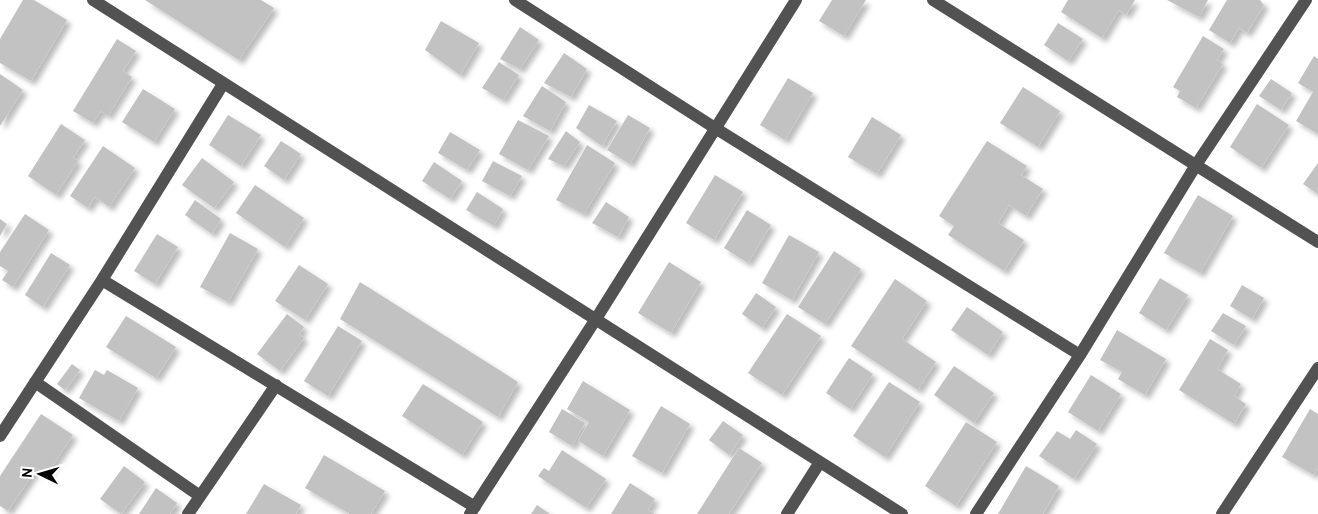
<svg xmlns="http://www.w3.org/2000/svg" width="1318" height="514" font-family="Overpass,sans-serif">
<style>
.building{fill:#c2c2c2;filter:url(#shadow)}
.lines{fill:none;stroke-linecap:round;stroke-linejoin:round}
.minor{stroke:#525252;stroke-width:12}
</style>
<defs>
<filter id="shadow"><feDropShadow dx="4.5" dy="4.5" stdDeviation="2.5" flood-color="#0004"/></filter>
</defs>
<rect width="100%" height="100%" fill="#fff"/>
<path class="building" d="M23,0H34L67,20L31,81L0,63V39Z
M145,0H261L274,8L239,60Z
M832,0H866L844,36L819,21Z
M1068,0H1135L1126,15L1119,10L1102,38L1061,12Z
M1167,0H1208L1199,17Z
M1227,0H1260L1264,5L1247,33L1239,28L1230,43L1209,30Z
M441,21L479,43L460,75L425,50Z
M1058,23L1083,39L1068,61L1044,45Z
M520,27L539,40L520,69L500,59Z
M1203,36L1224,49L1217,60L1223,64L1196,108L1177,97L1180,91L1173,87Z
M117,39L136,51L123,71L132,77L108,116L101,111L93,123L73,111Z
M564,53L587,69L571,97L544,83Z
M1314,56L1318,59V134L1296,121L1313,92L1298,83Z
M499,62L519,75L503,100L482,88Z
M0,74L23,90L0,126Z
M788,78L813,93L785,140L760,125Z
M1271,79L1292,93L1281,110L1259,96Z
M542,86L566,102L550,131L523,116Z
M1023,87L1060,111L1038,147L1000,123Z
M143,89L175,109L154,142L122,122Z
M1257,104L1289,125L1261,168L1230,147Z
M589,105L617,121L602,146L576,128Z
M228,115L261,135L241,166L209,145Z
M628,115L650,128L630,164L607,150Z
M872,117L901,135L877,174L848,157Z
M518,120L549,136L528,170L499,154Z
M61,124L85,140L73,158L78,161L56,195L28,176Z
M566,131L580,142L564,166L548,159Z
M450,132L480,150L467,170L438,153Z
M281,141L301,154L284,180L264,166Z
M987,141L1027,166L1021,175L1043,189L1026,216L1009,205L998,223L1024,240L1004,271L948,235L954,226L939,216Z
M587,145L615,163L584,214L556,200Z
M103,146L135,168L109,207L95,197L88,208L70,196Z
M202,158L234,182L214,208L182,185Z
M493,161L522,176L510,196L482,181Z
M434,162L462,181L450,199L422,181Z
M1318,163V194L1303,184Z
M715,175L743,192L714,240L686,223Z
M255,185L304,218L285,247L236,213Z
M477,192L503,209L494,226L466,210Z
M1198,195L1233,216L1200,273L1164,253Z
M195,200L221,219L212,234L185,215Z
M606,202L629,217L618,237L592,223Z
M747,210L771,225L748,263L724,248Z
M25,214L49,230L13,287L2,280L8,271L0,266V252Z
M0,219L7,224L0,236Z
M230,233L258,249L228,302L200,287Z
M157,234L178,247L155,284L134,271Z
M789,235L819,252L792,300L762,283Z
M834,251L861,269L825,324L798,307Z
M51,253L70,265L43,307L25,295Z
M669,262L701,282L671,333L638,313Z
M299,265L328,284L305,320L275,301Z
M1160,278L1188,295L1166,330L1139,313Z
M895,279L927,301L902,339L936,362L918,390L851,346Z
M360,282L518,382L498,417L340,319Z
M1242,285L1264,298L1252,319L1230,306Z
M756,293L776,307L762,328L742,314Z
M967,307L1003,332L988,355L951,330Z
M1223,313L1246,326L1234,345L1211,331Z
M287,314L304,327L299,334L304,338L280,371L257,354Z
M787,314L821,336L782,395L748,373Z
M126,316L176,347L156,378L106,347Z
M338,326L362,341L328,396L304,381Z
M1117,330L1166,359L1145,395L1118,379L1122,372L1100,360Z
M1210,339L1228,350L1217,369L1241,384L1234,396L1246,404L1234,424L1179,390Z
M849,358L873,374L850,409L826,393Z
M72,364L80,370L65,390L57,384Z
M954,366L994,393L974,423L934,395Z
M95,370L104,375L107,370L138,388L119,421L79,398Z
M1091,375L1121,394L1098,431L1068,412Z
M583,381L630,410L603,456L578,441L589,422L567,409Z
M889,382L920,402L885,457L853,436Z
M423,384L483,422L462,455L402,416Z
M661,406L690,424L662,473L632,456Z
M562,409L585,423L572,446L549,432Z
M1310,409L1318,414V467L1314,475L1282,457Z
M41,414L73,435L47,474L37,468L8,511L0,506V476Z
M723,421L743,435L729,455L709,440Z
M966,422L997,442L956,506L925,486Z
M1076,430L1097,444L1074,479L1039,456L1057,431L1070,439Z
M739,448L762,463L729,514H697Z
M562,450L606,479L586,508L538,476L544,468L549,471Z
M324,455L385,491L371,514H350L305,488Z
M124,466L145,482L121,514L100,499Z
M1026,466L1059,486L1043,514H998Z
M630,483L655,499L648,510L655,514H611Z
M264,484L301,505L296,514H246Z
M156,488L177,503L170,514H139Z
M537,505L550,514H531Z"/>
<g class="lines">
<path class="minor" d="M93,0L902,514
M515,0L715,128L1080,355
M933,0L1318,242
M102,280L475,507
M35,382L200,496
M0,436L102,280L223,84
M188,514L276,385
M470,514L594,322L796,0
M787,514L820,462
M976,514L1080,355L1196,165L1306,0
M1222,514L1318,368"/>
</g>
<g transform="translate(40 474) rotate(275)" stroke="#ffffff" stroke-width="4" paint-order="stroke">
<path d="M0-4L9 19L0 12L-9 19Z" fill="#000000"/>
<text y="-8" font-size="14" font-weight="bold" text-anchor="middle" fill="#000000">N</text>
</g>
</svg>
